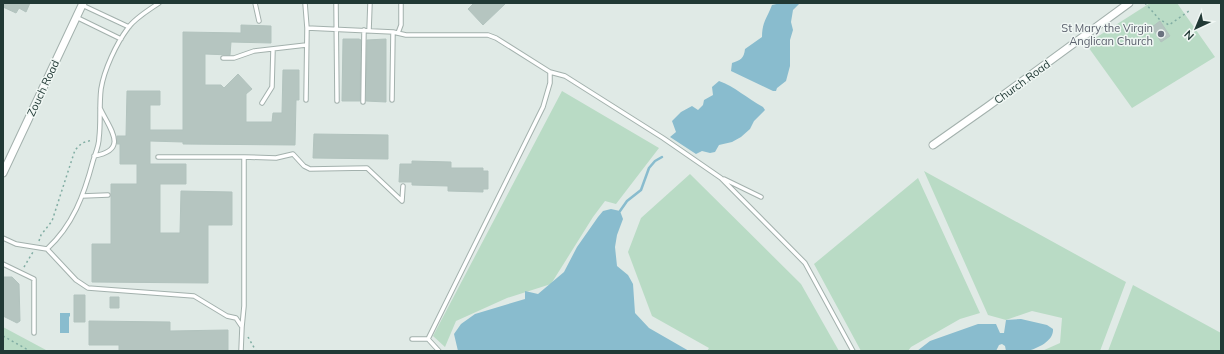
<svg xmlns="http://www.w3.org/2000/svg" width="1224" height="354" font-family="Mulish,sans-serif">
<style>
.green{fill:#b9dbc5}
.water{fill:#89bcce}
.lines{fill:none;stroke-linecap:round;stroke-linejoin:round}
.stream{stroke:#89bcce;stroke-width:2.5}
.building{fill:#b5c5c0;stroke:#b2c3be}
.service-casing{stroke:#a3b1ad;stroke-width:5.5}
.minor-casing{stroke:#a3b1ad;stroke-width:9}
.path{stroke:#81ada3;stroke-width:1.5;stroke-dasharray:2 3;stroke-linecap:butt}
.service{stroke:#fff;stroke-width:3.5}
.minor{stroke:#fff;stroke-width:7}
.worship-dot{fill:#6b7280;stroke:#f0f7f4;stroke-width:1.5}
.labels{text-anchor:middle;dominant-baseline:central;stroke-width:3;stroke-linejoin:round;paint-order:stroke}
.worship-label{font-size:11px;fill:#5b616d;stroke:#f0f7f4;text-anchor:end}
.street-label{font-size:11px;fill:#213935;stroke:#f0f7f4}
</style>
<rect width="100%" height="100%" fill="#e0eae6"/>
<path class="green" d="M1150,3H1177L1215,57L1132,108L1086,44Z
M562,91L659,148L616,204L605,201L593,217L551,284L507,298L456,321L445,347L433,336Z
M924,171L1126,282L1100,351H1042L1060,343L1062,318L1032,311L1006,320L988,315Z
M690,174L801,284L839,351H707L709,348L652,316L628,252L641,218Z
M918,178L980,313L960,319L911,347L908,351H861L814,264Z
M1133,285L1221,333V351H1108Z
M3,327L46,350L47,351H3Z"/>
<path class="water" d="M781,3H800L793,10L791,22L793,30L790,40V66L786,81L777,88L776,91H773L731,71L732,63C740,60 744,59 745,49L762,37C762,22 767,18 772,5Z
M719,81C734,86 748,99 763,107L765,110L754,121L750,129L741,137L732,142L719,145L715,152L710,153L702,151L696,154L670,137L676,132L672,121L681,112L692,106L698,110L703,105L704,100L713,95L712,87Z
M611,209L620,211L623,219L617,235L615,247L617,266L628,275L633,284L635,313L649,328L689,351H458L454,334L461,324L475,314L525,299V291L538,294L564,272L577,247L598,217L603,211Z
M60,313H70V316L69,317V333H60Z
M1021,319L1047,325L1053,329C1054,341 1038,348 1028,351C1022,352 1013,351 1006,351L1005,346L1002,344L999,345L996,351H917L930,341L978,324H996L1000,333H1004L1006,320Z"/>
<g class="lines">
<path class="stream" d="M620,211L627,201L641,190L649,168L655,161L662,157"/>
</g>
<path class="building" d="M3,3H30L26,12L19,8L16,13L3,7Z
M474,3H506L483,25L468,9Z
M1160,21L1170,36L1161,42L1152,27Z
M241,25L271,26V43L231,42L230,55L205,54V85H221L224,88L238,74L252,89L246,94V122H272L273,113H282L283,70H299V100H296L295,145L183,144V142L150,141V164H186V184H160V233H180L181,191L232,192V225H208V283L92,282V244H111V184H137V164H120V144H117V136H126L127,91H160V105H150V130H183V32L241,33Z
M343,39H359L361,40L360,101H342Z
M386,39V102L366,101L367,40Z
M314,134L388,135V159L313,158Z
M412,161L451,162V168H483V171H488V189H483V192L448,191V186L412,185V182H399L400,164H412Z
M3,277H12L19,284L20,321L17,323L3,316Z
M74,295H85V322H74Z
M110,297H119V308H110Z
M89,321L170,322V331L228,330V351H119V345H89Z"/>
<g class="lines">
<g class="service-casing">
<path id="service" d="M255,3L259,21
M305,3L307,28L306,100
M336,3L337,101
M82,5L129,27
M76,17L121,39
M307,28L393,32L406,35H488L496,38L550,72V83L543,107L428,339L439,351
M369,31L370,3
M398,33L401,25V3
M223,58H234L254,51L306,45
M550,72L565,76L663,138L721,178L805,263L853,351
M392,100L393,32
M363,102L364,30
M262,103L272,87L273,50
M94,156C130,150 109,128 100,108
M158,157H244
M724,179L761,197
M82,196L108,195
M3,238L16,244L47,249C73,225 84,195 93,161C95,154 99,146 99,138C101,122 99,106 101,89C104,70 116,44 128,28C135,18 149,10 159,3
M47,249L76,280L88,288L194,296L227,316L236,318L242,327L241,351
M3,264L34,279V333
M242,327L244,306V157L276,158L293,154L304,166L310,169L367,168L402,201L403,186
M412,339H428"/>
</g>
<g class="minor-casing">
<path id="minor" d="M933,145L987,107L1129,3
M3,173L83,3"/>
</g>
<path class="path" d="M1145,3L1159,19L1169,25L1189,11
M39,241L41,235L52,221L75,150L82,143L92,140
M24,267L33,252
M3,336L30,351
M248,337L256,351"/>
<use href="#service" class="service"/>
<use href="#minor" class="minor"/>
</g>
<circle class="worship-dot" cx="1161" cy="34" r="4"/>
<g class="labels">
<g class="worship-label">
<text x="1153" y="28">St Mary the Virgin<tspan x="1153" dy="13">Anglican Church</tspan></text>
</g>
<g class="street-label">
<text transform="translate(1022 82) rotate(-36)">Church Road</text>
<text transform="translate(43 88) rotate(-65)">Zouch Road</text>
</g>
</g>
<rect width="1224" height="354" fill="none" stroke="#213935" stroke-width="8"/>
<g transform="translate(1196 28) rotate(224)" stroke="#f0f7f4" stroke-width="3" paint-order="stroke">
<path d="M0-3L7 15L0 10L-7 15Z" fill="#213935"/>
<text y="-6" font-size="11" font-weight="bold" text-anchor="middle" fill="#213935">N</text>
</g>
</svg>
